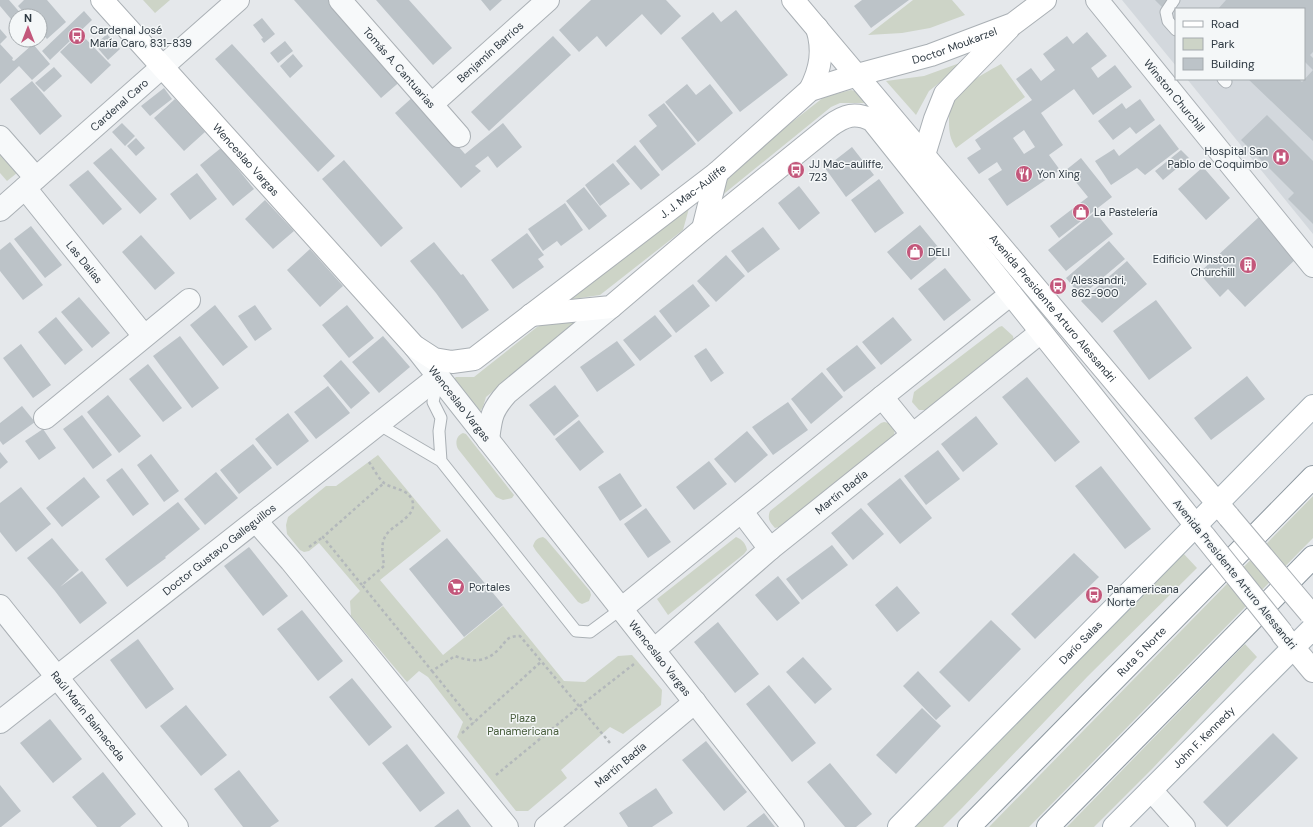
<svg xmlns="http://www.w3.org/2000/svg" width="1313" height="827" font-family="'DM Sans',sans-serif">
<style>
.built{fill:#d3d8dd}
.green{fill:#cdd4c7}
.building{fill:#bcc3c8;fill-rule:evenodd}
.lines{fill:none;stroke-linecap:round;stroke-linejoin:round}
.service-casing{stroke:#aab0b5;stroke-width:13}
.minor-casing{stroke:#aab0b5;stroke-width:24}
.tertiary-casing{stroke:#aab0b5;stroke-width:24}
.secondary-casing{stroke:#aab0b5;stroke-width:24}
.primary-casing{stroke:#a5afb6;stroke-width:24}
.trunk-casing{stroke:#8d98a0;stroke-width:24}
.path{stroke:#b3b8bb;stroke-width:2.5;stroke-dasharray:3 3;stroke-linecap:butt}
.service{stroke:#f7f9fa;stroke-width:11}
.minor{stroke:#f7f9fa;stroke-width:22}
.tertiary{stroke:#f7f9fa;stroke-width:22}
.secondary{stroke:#fff;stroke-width:22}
.primary{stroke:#fff;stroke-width:22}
.trunk{stroke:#fff;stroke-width:22}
.secondary-bridge-casing{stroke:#aab0b5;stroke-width:24;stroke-linecap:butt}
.secondary-bridge{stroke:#fff;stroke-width:22}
.labels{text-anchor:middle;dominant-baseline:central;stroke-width:3;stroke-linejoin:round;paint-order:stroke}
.poi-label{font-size:11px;fill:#2e3942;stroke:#f4f7f8;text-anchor:start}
.street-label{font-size:11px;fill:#2e3942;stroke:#f4f7f8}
.park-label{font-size:11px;fill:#485d3c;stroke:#f4f7f8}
</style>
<rect width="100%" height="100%" fill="#e5e8eb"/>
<path class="built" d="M1122,0H1313V234L1187,79H1304V9H1176V66Z"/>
<path class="green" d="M143,0H170L155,13Z
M913,0H952L965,15L930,28L902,33L868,35Z
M968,60L929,91L916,115L886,81L924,76Z
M1001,64L1025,97L956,148C950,139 949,132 949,121C948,91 978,77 1001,64Z
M851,90L855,91L869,103H840L831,107L720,197L727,173L824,97Z
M0,149L17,169V173L7,181L0,173Z
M691,201L683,230L600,295L566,300Z
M576,321L578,322L486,397L483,407L479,413L452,380L456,377H474L537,327L542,325Z
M1002,326L1013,336L1014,341L928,410H919L912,402L914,392L999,327Z
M884,422L889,423L895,430L893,439L783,526L775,528C770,522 767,519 770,511L881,423Z
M463,433L466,434L514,495L512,498L503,500L496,497L458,449C455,443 456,436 463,433Z
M378,455L441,531L380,580L443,655L503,606L564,681L585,682L618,656L632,655L662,690L661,705L623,734L610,727L561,770L567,778L528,811H516L457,737L463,722L428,677L419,671L407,682L351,616L350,601L360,591L319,543L309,551L304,552L300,550L287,534L286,525L288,517L326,486H336Z
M1313,496V538L1029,827H989Z
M543,537L546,539L590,591L591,595L589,601L582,604L578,602L536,551L533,546C535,540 537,538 543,537Z
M736,537C742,539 746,544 747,550L744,554L668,615L657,599Z
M1183,553L1197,568L1088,676L962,808L943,827H912Z
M1245,644L1257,657L1152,769L1094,827H1067Z"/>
<path class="building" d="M0,0H9L23,16H16V25L0,6Z
M24,0H47L66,22L47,39L40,31V16H27L18,6Z
M294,0H332L403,79L381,98Z
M376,0H409L452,48L433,65Z
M481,0H502L490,11Z
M591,0H666L681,16L661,35L642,14L606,47L597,36L579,52L559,30Z
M862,0H909L871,28L854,6Z
M1155,0H1168L1162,7Z
M1226,0H1313V52L1310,55L1313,58V70L1304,61V9H1218Z
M736,10L788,75L740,112L681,38L713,12L721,22Z
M84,11L92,20L50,60L42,51Z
M262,18L275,34L264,43L261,39L263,38L253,25Z
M0,29L7,37L0,44Z
M1087,32L1107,56L1091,68L1098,78L1115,65L1132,87L1093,115L1074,89L1041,113L1063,145L1049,155L1060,170L1007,206L988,179L1002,170L997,162L979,174L967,158L981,149L975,140L1032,100L1016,79L1031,68L1041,81L1055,70L1043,54L1067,36L1073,44ZM1024,130L1035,147L1024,154L1013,138Z
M80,33L111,65L91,84L60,52Z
M107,34L120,49L108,60L95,45Z
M553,36L571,55L489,131L471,112Z
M285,41L293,51L278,63L270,53Z
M0,44L13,58L12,60L14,61L33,44L50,64L32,80L19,66L0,84Z
M232,44L335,156L318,172L215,59Z
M293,54L303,66L290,78L280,66Z
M54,67L62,76L44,92L35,83Z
M1313,70V141L1248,79H1299L1302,82Z
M32,81L62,116L40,135L10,99Z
M687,84L696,95L710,84L733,113L698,142L665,102Z
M164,88L172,99L150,116L141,106Z
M414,96L465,154L503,123L522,147L497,168L488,156L475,166L481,171L461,188L395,113Z
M175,99L205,132L184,151L154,118Z
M1140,99L1155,120L1136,134L1130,127L1113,140L1098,121L1122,103L1126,109Z
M664,103L696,144L662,171L639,141L657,126L648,115Z
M1267,115L1313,161V224L1288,199L1294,193L1241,140Z
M122,123L135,136L125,146L112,132Z
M1160,124L1179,149L1145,175L1137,168L1111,185L1095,161L1114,149L1119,156Z
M136,138L145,148L136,156L127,146Z
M635,145L660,175L641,190L616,161Z
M852,147L874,175L846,197L825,168Z
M111,148L157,199L140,214L93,163Z
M221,148L254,189L233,206L200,165Z
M1181,150L1189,158L1163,180L1155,171Z
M1081,158L1112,197L1059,238L1050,226L1088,197L1066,170Z
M344,160L403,228L381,247L322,179Z
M613,163L630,184L600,206L585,185Z
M1203,167L1230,198L1206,220L1178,189Z
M88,170L122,209L103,225L69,185Z
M197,173L217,199L190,220L170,194Z
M879,179L904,213L875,233L851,200Z
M799,186L820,213L799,230L778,203Z
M584,187L607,216L589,230L566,201Z
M265,200L294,231L273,249L245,219Z
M565,203L583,230L561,246L557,241L543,251L528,229Z
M1095,212L1113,234L1066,271L1048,250Z
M1260,216L1298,257L1245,307L1228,289L1220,297L1199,273Z
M920,225L943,253L911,280L887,252Z
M31,226L62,265L45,278L14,239Z
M763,227L780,249L748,273L731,251Z
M527,233L544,255L538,259L544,267L513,289L491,260Z
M141,235L175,273L155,290L122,252Z
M1109,241L1125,259L1081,296L1066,278Z
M10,242L43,285L23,300L0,271V250Z
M434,242L461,275L463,274L489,310L462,329L436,293L410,261Z
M310,249L343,286L320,307L287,270Z
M726,255L745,276L716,302L697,281Z
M1127,261L1147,284L1102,323L1081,301Z
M945,268L971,300L944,321L918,289Z
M693,284L710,306L676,333L659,311Z
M79,297L110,333L92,348L61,312Z
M1156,300L1192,348L1149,380L1113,331Z
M215,305L248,347L223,366L190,325Z
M255,305L272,329L255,341L238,316Z
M347,305L374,338L349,358L322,325Z
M655,315L672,336L640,361L623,340Z
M56,317L83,350L65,365L38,332Z
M893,317L912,340L881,365L862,342Z
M180,336L219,388L192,408L153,356Z
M383,336L410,367L379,393L352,362Z
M617,341L635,365L597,392L580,367Z
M21,344L51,385L33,398L3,358Z
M857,345L876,368L844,392L826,369Z
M706,348L724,373L711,382L694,356Z
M341,360L370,393L351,409L323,376Z
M148,364L182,408L163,422L129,379Z
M822,372L843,397L811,424L791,399Z
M1247,376L1265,399L1211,440L1194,418Z
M1027,377L1080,442L1055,462L1002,397Z
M555,385L579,416L554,436L529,405Z
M328,386L350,413L316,439L294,412Z
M108,395L141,436L119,453L87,412Z
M788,402L808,430L773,455L752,427Z
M22,406L35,422L3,445L0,441V423Z
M288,413L309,441L277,466L255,439Z
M82,415L112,455L93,469L63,429Z
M976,416L998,444L963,472L941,444Z
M579,420L604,452L580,471L555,439Z
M43,429L56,448L39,460L25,441Z
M747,431L768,455L735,483L714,459Z
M253,444L272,468L239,494L220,470Z
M938,450L960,479L926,505L904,476Z
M0,452L8,462L0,469Z
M151,454L179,491L164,502L137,465Z
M709,461L727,484L694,510L676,487Z
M1101,466L1151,529L1125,549L1075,486Z
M122,468L149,504L133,516L106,480Z
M216,472L238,498L205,525L184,499Z
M620,473L642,506L620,521L598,487Z
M84,477L100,497L62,527L46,508Z
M900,478L932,518L900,544L867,504Z
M21,487L51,524L16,552L0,532V503Z
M178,502L200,529L165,557L166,558L127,587L105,559Z
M646,508L671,542L648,558L624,524Z
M861,508L884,534L853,560L831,533Z
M52,538L79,570L60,587L82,571L107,603L80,624L55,591L27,558Z
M447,538L503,605L464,637L409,569Z
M832,545L848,565L802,600L786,579Z
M249,547L288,596L263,616L224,566Z
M1074,553L1099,577L1035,639L1011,614Z
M778,576L800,603L777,621L755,595Z
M897,586L920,613L897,632L875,605Z
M302,610L343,661L318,681L277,629Z
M991,620L1021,649L969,702L939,672Z
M718,622L759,674L735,693L694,642Z
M138,639L174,689L146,709L110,660Z
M803,657L832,689L815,704L786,672Z
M918,671L951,706L936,720L903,686Z
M352,678L392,727L369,746L329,697Z
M769,685L816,743L792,762L746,704Z
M186,705L227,755L201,776L160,726Z
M922,708L941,726L896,774L876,755Z
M50,719L82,759L53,783L20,743Z
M1273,733L1298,758L1227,827L1203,802Z
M706,741L747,792L724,811L682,760Z
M407,744L445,793L420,812L382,763Z
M830,763L872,814L856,827H845L807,782Z
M239,770L279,821L270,827H243L214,789Z
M103,772L136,814L120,827H97L72,797Z
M0,785L21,811L1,827H0Z
M656,788L673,813L652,827H628L619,813Z
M458,809L471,827H434Z
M764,813L775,827H746Z"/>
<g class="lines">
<g class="service-casing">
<path id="service" d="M1174,0L1166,12L1168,21L1176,30
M1223,79L1226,82
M438,379L433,402L441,418L439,431L441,461L576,631L590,632L621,609
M378,424L441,461"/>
</g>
<g class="minor-casing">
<g id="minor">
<path id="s1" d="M340,0L459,136"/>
<path id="s2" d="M1097,0L1313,266"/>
<path id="s3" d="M432,104L548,0"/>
<path d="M0,137L36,178"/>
<path id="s4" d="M25,188L144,336"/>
<path id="s5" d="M0,210L238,0"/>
<path d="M882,397L912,434"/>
<path d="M45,418L189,300"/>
<path d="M488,440C491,417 491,411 507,393L611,307"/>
<path d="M742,512L770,549"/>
<path d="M256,521L291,561L507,827"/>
<path id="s6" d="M0,606L177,827"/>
<path d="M621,609L882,397L1011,294"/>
<path id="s7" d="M654,650L770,549L1041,332"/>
<path id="s8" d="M0,722L438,377"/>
<path d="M1151,790L1184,827"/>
<path id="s9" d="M546,827L695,702"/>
</g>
</g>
<g class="tertiary-casing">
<g id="tertiary">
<path id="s10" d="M415,347L793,827"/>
</g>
</g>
<g class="secondary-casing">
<g id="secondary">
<path id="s11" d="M102,0L414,346L434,359L452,362L474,359L717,173L810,90L857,75L931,55L1013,24L1045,0"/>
<path id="s12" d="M793,0L1229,517"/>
<path d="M810,90C821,69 824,50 817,28"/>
<path d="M924,155L935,119L945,94L1009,28"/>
<path d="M703,229L717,173"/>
<path d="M531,315L611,307L703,229L830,126C845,115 855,112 872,120L1205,537"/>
<path d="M1282,634L1313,671"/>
</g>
</g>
<g class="primary-casing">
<g id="primary">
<path id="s13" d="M899,827L1313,406"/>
<path id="s14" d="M1114,827L1313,628"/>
</g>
</g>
<g class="trunk-casing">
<g id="trunk">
<path id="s15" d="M969,827L1313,477"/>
<path d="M1048,827L1313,557"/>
</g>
</g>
<path class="path" d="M369,462C374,469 378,478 384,483C391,488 403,489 409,495C424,514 394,523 386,535C380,544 383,556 384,566L362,585L432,671L455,656C471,662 485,663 498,650C507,641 506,636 520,636L610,743
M309,547L323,537
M362,585L323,537L384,483
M432,671L474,723
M462,733L542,661
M496,775L580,706L634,664"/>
<use href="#service" class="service"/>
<use href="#minor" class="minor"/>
<use href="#tertiary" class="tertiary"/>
<use href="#secondary" class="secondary"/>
<use href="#primary" class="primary"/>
<use href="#trunk" class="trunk"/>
<g class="secondary-bridge-casing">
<path id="secondary-bridge" d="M1229,517L1310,613
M1205,537L1282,633"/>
</g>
<use href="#secondary-bridge" class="secondary-bridge"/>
</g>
<defs>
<g id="bus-disc" transform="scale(0.9)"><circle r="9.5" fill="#c3577b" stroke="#f4f7f8"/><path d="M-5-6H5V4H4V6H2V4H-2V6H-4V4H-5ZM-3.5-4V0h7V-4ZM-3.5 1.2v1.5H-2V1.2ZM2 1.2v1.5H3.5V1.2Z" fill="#fff"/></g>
<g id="hospital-disc" transform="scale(0.9)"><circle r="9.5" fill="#c3577b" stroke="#f4f7f8"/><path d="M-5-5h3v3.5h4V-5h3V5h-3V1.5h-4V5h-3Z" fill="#fff"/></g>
<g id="restaurant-disc" transform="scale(0.9)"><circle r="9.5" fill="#c3577b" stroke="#f4f7f8"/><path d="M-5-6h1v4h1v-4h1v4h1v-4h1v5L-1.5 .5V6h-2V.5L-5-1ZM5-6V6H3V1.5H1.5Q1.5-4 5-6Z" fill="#fff"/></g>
<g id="shop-disc" transform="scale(0.9)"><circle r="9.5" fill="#c3577b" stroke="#f4f7f8"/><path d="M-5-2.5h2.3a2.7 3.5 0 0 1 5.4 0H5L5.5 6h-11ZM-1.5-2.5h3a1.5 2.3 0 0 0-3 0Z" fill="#fff"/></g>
<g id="building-disc" transform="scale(0.9)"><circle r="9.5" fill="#c3577b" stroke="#f4f7f8"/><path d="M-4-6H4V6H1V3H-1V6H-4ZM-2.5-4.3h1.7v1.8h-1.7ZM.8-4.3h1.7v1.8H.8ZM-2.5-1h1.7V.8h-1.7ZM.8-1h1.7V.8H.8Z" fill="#fff"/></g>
<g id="supermarket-disc" transform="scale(0.9)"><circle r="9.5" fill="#c3577b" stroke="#f4f7f8"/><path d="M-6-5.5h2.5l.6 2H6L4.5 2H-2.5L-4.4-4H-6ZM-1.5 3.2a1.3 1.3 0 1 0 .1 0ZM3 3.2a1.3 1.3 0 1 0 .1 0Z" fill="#fff"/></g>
</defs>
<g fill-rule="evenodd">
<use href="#bus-disc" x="77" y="36"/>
<use href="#hospital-disc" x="1281" y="157"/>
<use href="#bus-disc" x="796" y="170"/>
<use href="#restaurant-disc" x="1024" y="174"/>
<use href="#shop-disc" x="1081" y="212"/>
<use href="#shop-disc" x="915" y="252"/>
<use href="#building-disc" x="1248" y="265"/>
<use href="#bus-disc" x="1058" y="286"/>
<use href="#supermarket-disc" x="456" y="587"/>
<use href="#bus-disc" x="1094" y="595"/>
</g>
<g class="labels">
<g class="poi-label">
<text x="90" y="30">Cardenal José<tspan x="90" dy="13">María Caro, 831-839</tspan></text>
<text x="1268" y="151" text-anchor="end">Hospital San<tspan x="1268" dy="13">Pablo de Coquimbo</tspan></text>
<text x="809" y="164">JJ Mac-auliffe,<tspan x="809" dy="13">723</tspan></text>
<text x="1037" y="174">Yon Xing</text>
<text x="1094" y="212">La Pastelería</text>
<text x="928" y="252">DELI</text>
<text x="1235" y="259" text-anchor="end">Edificio Winston<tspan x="1235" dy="13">Churchill</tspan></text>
<text x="1071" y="280">Alessandri,<tspan x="1071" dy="13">862-900</tspan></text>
<text x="469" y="587">Portales</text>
<text x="1107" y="589">Panamericana<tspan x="1107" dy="13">Norte</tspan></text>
</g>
<g class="street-label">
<text stroke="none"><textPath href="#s11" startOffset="1112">Doctor Moukarzel</textPath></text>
<text stroke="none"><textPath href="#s3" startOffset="78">Benjamín Barrios</textPath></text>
<text stroke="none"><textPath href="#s1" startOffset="90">Tomás A. Cantuarias</textPath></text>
<text stroke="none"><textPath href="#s2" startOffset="123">Winston Churchill</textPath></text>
<text stroke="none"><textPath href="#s5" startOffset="159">Cardenal Caro</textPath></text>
<text stroke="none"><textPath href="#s11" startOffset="215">Wenceslao Vargas</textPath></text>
<text stroke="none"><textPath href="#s11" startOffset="806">J. J. Mac-Auliffe</textPath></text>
<text stroke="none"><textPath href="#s4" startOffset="95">Las Dalias</textPath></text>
<text stroke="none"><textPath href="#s12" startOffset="403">Avenida Presidente Arturo Alessandri</textPath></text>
<text stroke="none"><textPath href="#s10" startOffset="72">Wenceslao Vargas</textPath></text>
<text stroke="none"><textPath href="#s7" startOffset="245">Martín Badía</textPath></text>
<text stroke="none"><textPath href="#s8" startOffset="279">Doctor Gustavo Galleguillos</textPath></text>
<text transform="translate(1235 574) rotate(51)">Avenida Presidente Arturo Alessandri</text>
<text stroke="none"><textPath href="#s13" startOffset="259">Darío Salas</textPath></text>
<text stroke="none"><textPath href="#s15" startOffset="246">Ruta 5 Norte</textPath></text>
<text stroke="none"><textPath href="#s10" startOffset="396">Wenceslao Vargas</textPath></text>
<text stroke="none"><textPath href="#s6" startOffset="141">Raúl Marín Balmaceda</textPath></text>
<text stroke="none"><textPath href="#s14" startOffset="127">John F. Kennedy</textPath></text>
<text stroke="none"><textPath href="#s9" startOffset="97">Martín Badía</textPath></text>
</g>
<g class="park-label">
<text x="523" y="718">Plaza<tspan x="523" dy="13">Panamericana</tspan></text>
</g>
</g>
<rect x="1175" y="8" width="130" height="72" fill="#f4f7f8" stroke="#a5abaf"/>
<rect x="1183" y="21" width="20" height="6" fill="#ffffff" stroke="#a5abaf"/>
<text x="1211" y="28" font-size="12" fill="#2e3942">Road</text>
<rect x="1183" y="38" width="20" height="12" fill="#cdd4c7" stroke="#a5abaf"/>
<text x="1211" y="48" font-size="12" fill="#2e3942">Park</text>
<rect x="1183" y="58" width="20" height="12" fill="#bcc3c8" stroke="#a5abaf"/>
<text x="1211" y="68" font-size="12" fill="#2e3942">Building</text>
<g transform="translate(28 28)"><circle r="19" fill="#f4f7f8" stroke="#a5abaf"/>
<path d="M0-3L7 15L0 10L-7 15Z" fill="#c3577b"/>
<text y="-6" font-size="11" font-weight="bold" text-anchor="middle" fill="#2e3942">N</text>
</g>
</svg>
